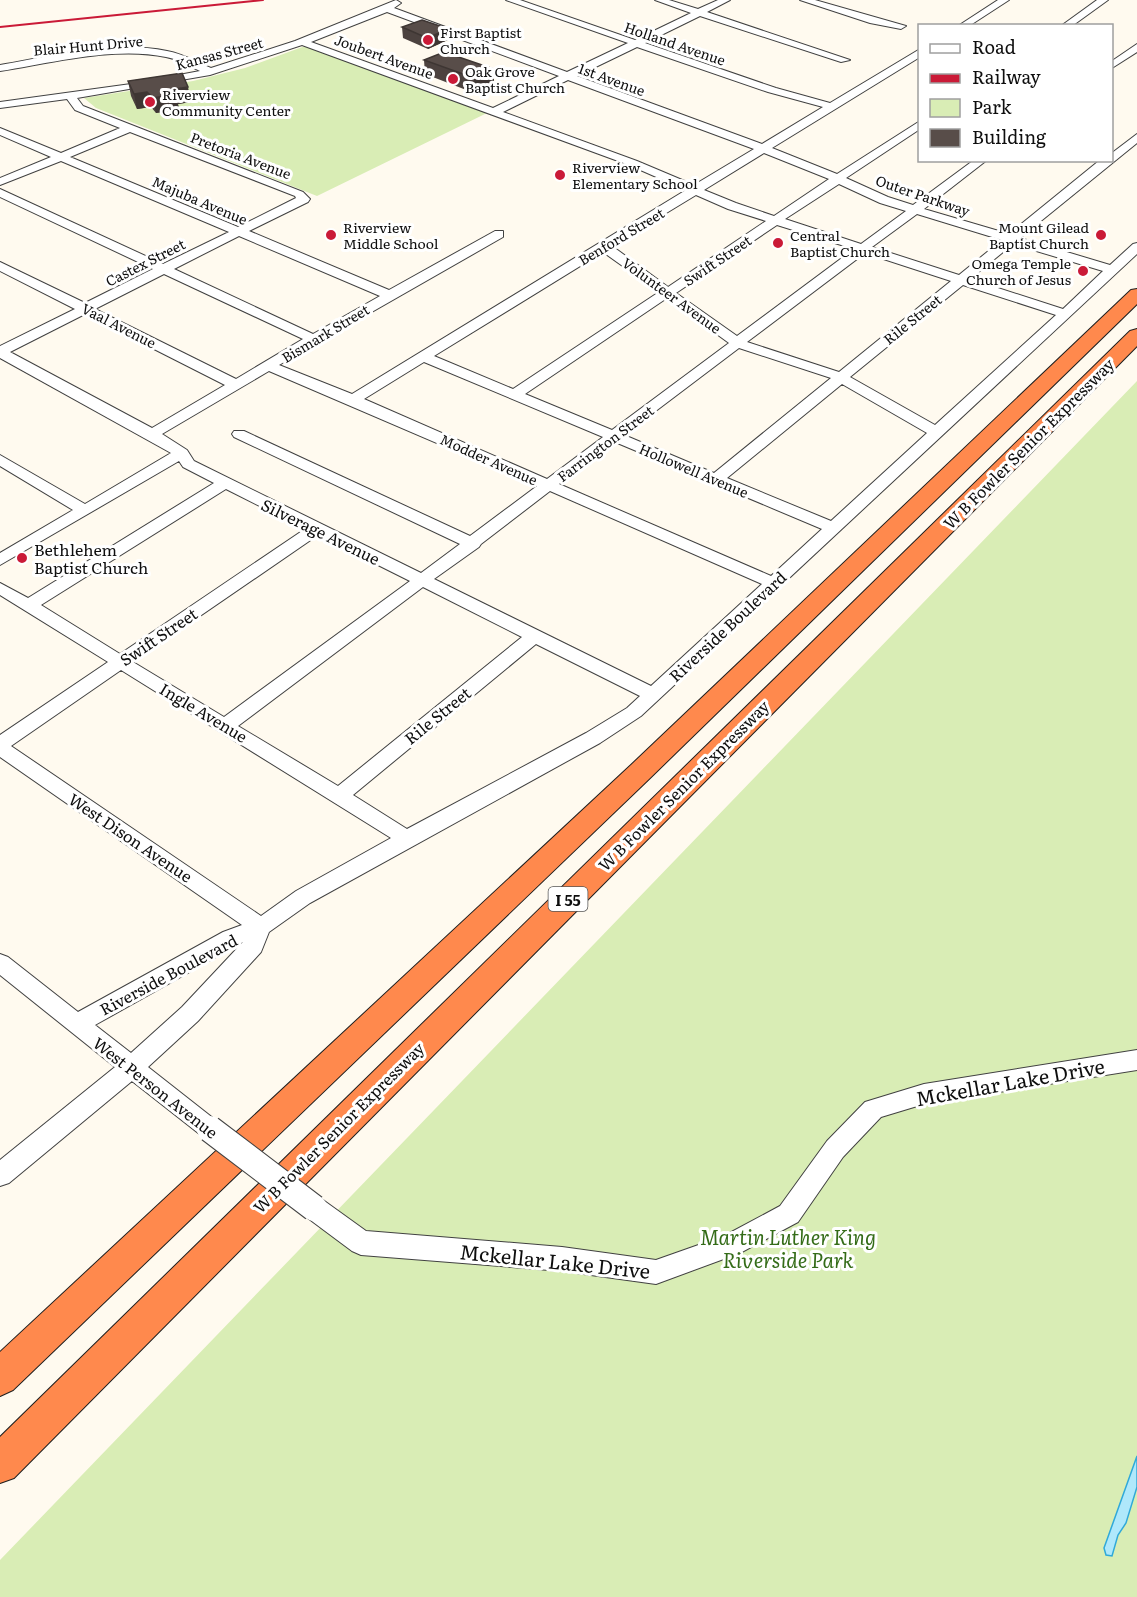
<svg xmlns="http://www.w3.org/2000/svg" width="1137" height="1597" font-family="Literata,serif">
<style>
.green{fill:#d9edb5}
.water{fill:#afe8fb;stroke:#30a9d9;stroke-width:1.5}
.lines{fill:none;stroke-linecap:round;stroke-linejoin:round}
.minor-casing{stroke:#414141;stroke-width:2}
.highway-casing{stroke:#1f1f1f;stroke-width:2}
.minor{fill:#fff;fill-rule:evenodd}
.highway{fill:#ff894d;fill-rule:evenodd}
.rail{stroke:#ca1a37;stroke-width:2}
.minor-bridge-casing{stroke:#414141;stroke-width:28;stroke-linecap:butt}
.minor-bridge{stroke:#fff;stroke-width:26}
.wall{fill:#4c423f}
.shaded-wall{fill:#3e3633}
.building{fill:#584d49;stroke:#3e3633;stroke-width:1.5}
.poi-dot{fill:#ca1a37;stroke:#fff;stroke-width:2}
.labels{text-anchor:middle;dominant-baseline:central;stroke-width:6;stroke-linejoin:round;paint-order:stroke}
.far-poi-label{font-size:14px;fill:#0e0e0e;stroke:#fff;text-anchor:start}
.far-street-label{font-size:14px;fill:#0e0e0e;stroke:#fff}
.shield{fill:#fff;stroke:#565656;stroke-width:1.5}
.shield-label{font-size:15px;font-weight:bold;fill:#0e0e0e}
.street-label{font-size:16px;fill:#0e0e0e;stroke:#fff}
.poi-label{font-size:16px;fill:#0e0e0e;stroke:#fff;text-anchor:start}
.near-street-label{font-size:20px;fill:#0e0e0e;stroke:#fff}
.near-park-label{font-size:20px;font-style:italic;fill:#346c18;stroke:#fff}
</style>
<rect width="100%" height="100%" fill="#fffaef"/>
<path class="green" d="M305,46L487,113L317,196L96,108L84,98L193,81L245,68Z
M1137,381V1597H0V1560Z"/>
<path class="water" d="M1137,1456V1487L1126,1523L1118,1535L1112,1556L1106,1555L1104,1548Z"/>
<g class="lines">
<g class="minor-casing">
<path id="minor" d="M396,0L401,3L394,8L567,72L628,43L506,0H520L635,40L691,13L655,0H669L698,9L718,0H730L707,12L850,60L841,62L700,16L645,43L776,88L830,103L920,49V57L772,148L837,174L920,121V129L846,178L888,197L913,205L974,160H987L924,209L1009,234L1100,160H1112V153L1137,134V143L1020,238L1110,265L1133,244L1137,243V254L641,716L600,743L310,903L269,932L261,952L198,1021L148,1067L218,1122L222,1129L218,1136L210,1140L202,1136L132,1081L9,1183L0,1186V1160L115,1067L0,975V954L8,957L78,1012L223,932L242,925L0,757V735L108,662L0,595V583L28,598L214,483L183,467L179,461L0,565V553L73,510L0,466V455L85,504L171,453L0,358V346L75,309L0,271V262L85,303L153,269L0,197V189L163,264L229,232L61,161L0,185V178L51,157L0,135V128L61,153L120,128L75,110L67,99L0,108V102L131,84L200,71C189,66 178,59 166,57C115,46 51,63 0,71V65C53,56 113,40 167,51C183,54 197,62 211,68L295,41ZM387,12L559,76L493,108L311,42ZM302,45L629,165L686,190L352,394L279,365L503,237V231H495L389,290L249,231L308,202L310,199L303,192L83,106L77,98L210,75ZM637,47L768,92L823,107L762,144L577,76ZM568,80L754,149L694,185L637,161L503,112ZM130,132L295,196L296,198L238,227L70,157ZM764,153L829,179L774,216L736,203L704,190ZM839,184L880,203L906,211L861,244L785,219ZM696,195L728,209L766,221L668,287L612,246ZM917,214L1002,240L959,275L872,247ZM777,225L854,249L737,336L676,293ZM239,236L380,296L313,334L174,269ZM1013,244L1103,271L1063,309L970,279ZM603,252L659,292L513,389L434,356ZM865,253L951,281L839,372L747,342ZM164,274L303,339L236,379L95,309ZM963,285L1056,315L935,425L850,377ZM667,298L729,343L612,430L525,394ZM85,314L225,385L152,428L10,352ZM739,348L831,378L714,473L624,435ZM424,362L603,437L547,479L364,399ZM269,371L537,486L470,536L244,431H234L232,434L234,437L460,544L421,573L194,461L187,450L162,434ZM842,384L927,433L831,521L727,478ZM615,442L822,529L771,576L559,484ZM226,489L305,529L120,654L41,605ZM550,491L762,584L651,686L434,579L479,547L481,544ZM318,535L410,581L224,717L133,662ZM423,587L522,637L338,786L238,726ZM536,644L640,696L627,708L586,733L407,829L353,795ZM121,670L391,838L296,891L261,916L11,746ZM243,942L182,1007L131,1053L95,1025Z
M800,0H815L906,26L901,29L870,23Z
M998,0H1009L969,26H958Z
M1097,0H1108L1072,26H1061Z
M1137,44V52L1112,68V61Z
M1137,1050V1070L924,1104L881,1117L843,1157L798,1222L740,1253L656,1284L562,1271L361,1255L352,1251L305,1216L302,1208L305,1200L314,1197L323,1200L366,1231L562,1247L656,1260L724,1236L780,1206L827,1141L865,1102L924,1084Z"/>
</g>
<g class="highway-casing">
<path id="highway" d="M1137,289V304L649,779L13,1390L0,1396V1352L631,765L1131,290Z
M1137,329V346L14,1478L0,1483V1437L1130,331Z"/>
</g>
<use href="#minor" class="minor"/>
<use href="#highway" class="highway"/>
<path class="rail" d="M0,27L263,0"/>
<g class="minor-bridge-casing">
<path id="minor-bridge" d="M210,1129L314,1208"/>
</g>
<use href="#minor-bridge" class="minor-bridge"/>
</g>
<path class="wall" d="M402,27L450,39L428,49L403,38Z
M424,60L494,69V84L474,93L425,74Z
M128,81L191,102L178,104L179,109L156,113L151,107L137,109L131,96Z"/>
<path class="shaded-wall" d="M449,29L450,39L428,49L427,38Z
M494,69V84L474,93V78Z
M188,87L191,102L178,104L179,109L156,113L153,98L174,89Z
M147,92L151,107L137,109L134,94Z"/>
<path class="building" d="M422,20L449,29L427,38L402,27Z
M444,52L494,69L474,78L424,60Z
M182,73L188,87L174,89L176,94L153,98L147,92L134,94L128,81Z"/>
<g class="poi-dot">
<circle cx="428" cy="40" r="6"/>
<circle cx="453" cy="79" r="6"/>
<circle cx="150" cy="102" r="6"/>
<circle cx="560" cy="175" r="6"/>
<circle cx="331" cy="235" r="6"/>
<circle cx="1101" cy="235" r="6"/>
<circle cx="778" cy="243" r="6"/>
<circle cx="1083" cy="271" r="6"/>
<circle cx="22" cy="558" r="6"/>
</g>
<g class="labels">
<g class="far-poi-label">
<text x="440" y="32">First Baptist<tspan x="440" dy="16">Church</tspan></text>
<text x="465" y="71">Oak Grove<tspan x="465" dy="16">Baptist Church</tspan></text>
<text x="162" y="94">Riverview<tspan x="162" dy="16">Community Center</tspan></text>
<text x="572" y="167">Riverview<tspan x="572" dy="16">Elementary School</tspan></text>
<text x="343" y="227">Riverview<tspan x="343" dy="16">Middle School</tspan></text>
<text x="1089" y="227" text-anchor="end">Mount Gilead<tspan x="1089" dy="16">Baptist Church</tspan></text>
<text x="790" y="235">Central<tspan x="790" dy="16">Baptist Church</tspan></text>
<text x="1071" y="263" text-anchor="end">Omega Temple<tspan x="1071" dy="16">Church of Jesus</tspan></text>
</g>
<g class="far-street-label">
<text transform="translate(675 43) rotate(19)">Holland Avenue</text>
<text transform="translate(88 45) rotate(-5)">Blair Hunt Drive</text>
<text transform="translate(219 53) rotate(-15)">Kansas Street</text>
<text transform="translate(384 56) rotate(20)">Joubert Avenue</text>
<text transform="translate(612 79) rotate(20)">1st Avenue</text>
<text transform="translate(241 155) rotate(21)">Pretoria Avenue</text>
<text transform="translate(923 195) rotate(19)">Outer Parkway</text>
<text transform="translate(200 200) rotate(23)">Majuba Avenue</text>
<text transform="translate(621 236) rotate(-31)">Benford Street</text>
<text transform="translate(717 260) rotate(-34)">Swift Street</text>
<text transform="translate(145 262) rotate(-27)">Castex Street</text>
<text transform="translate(672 295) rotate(36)">Volunteer Avenue</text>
<text transform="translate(912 319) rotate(-39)">Rile Street</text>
<text transform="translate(119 325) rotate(27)">Vaal Avenue</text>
<text transform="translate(325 333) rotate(-31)">Bismark Street</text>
<text transform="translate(605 443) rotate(-37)">Farrington Street</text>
<text transform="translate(489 459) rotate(24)">Modder Avenue</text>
<text transform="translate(694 470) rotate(23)">Hollowell Avenue</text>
</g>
<rect class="shield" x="548.5" y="887" width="39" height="24" rx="4.5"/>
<g class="shield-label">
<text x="568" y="899">I 55</text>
</g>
<g class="street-label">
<text transform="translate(1028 443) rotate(-45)">W B Fowler Senior Expressway</text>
<text transform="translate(321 531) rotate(26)">Silverage Avenue</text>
<text transform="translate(727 626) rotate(-43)">Riverside Boulevard</text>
<text transform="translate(158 636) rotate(-34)">Swift Street</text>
<text transform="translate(204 712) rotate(31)">Ingle Avenue</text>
<text transform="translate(437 715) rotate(-39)">Rile Street</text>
<text transform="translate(683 785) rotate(-45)">W B Fowler Senior Expressway</text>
<text transform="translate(131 837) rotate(34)">West Dison Avenue</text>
<text transform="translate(168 974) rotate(-28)">Riverside Boulevard</text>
<text transform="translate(156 1087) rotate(38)">West Person Avenue</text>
<text transform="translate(338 1127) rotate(-45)">W B Fowler Senior Expressway</text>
</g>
<g class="poi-label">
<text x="34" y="549">Bethlehem<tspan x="34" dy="18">Baptist Church</tspan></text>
</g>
<g class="near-street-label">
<text transform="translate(1010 1081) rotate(-10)">Mckellar Lake Drive</text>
<text transform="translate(555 1260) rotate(6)">Mckellar Lake Drive</text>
</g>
<g class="near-park-label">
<text x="788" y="1236">Martin Luther King<tspan x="788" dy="23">Riverside Park</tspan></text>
</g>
</g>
<rect x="918" y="24" width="195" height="138" fill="#ffffff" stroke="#9f9f9f" stroke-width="1.5"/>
<rect x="930" y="44" width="30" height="9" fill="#ffffff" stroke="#9f9f9f" stroke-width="1.5"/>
<text x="972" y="54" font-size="18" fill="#0e0e0e">Road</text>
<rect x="930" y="74" width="30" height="9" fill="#ca1a37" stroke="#9f9f9f" stroke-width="1.5"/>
<text x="972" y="84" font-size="18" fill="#0e0e0e">Railway</text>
<rect x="930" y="99" width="30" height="18" fill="#d9edb5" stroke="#9f9f9f" stroke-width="1.5"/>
<text x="972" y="114" font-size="18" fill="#0e0e0e">Park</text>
<rect x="930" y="129" width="30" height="18" fill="#584d49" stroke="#9f9f9f" stroke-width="1.5"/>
<text x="972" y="144" font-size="18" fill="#0e0e0e">Building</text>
</svg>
